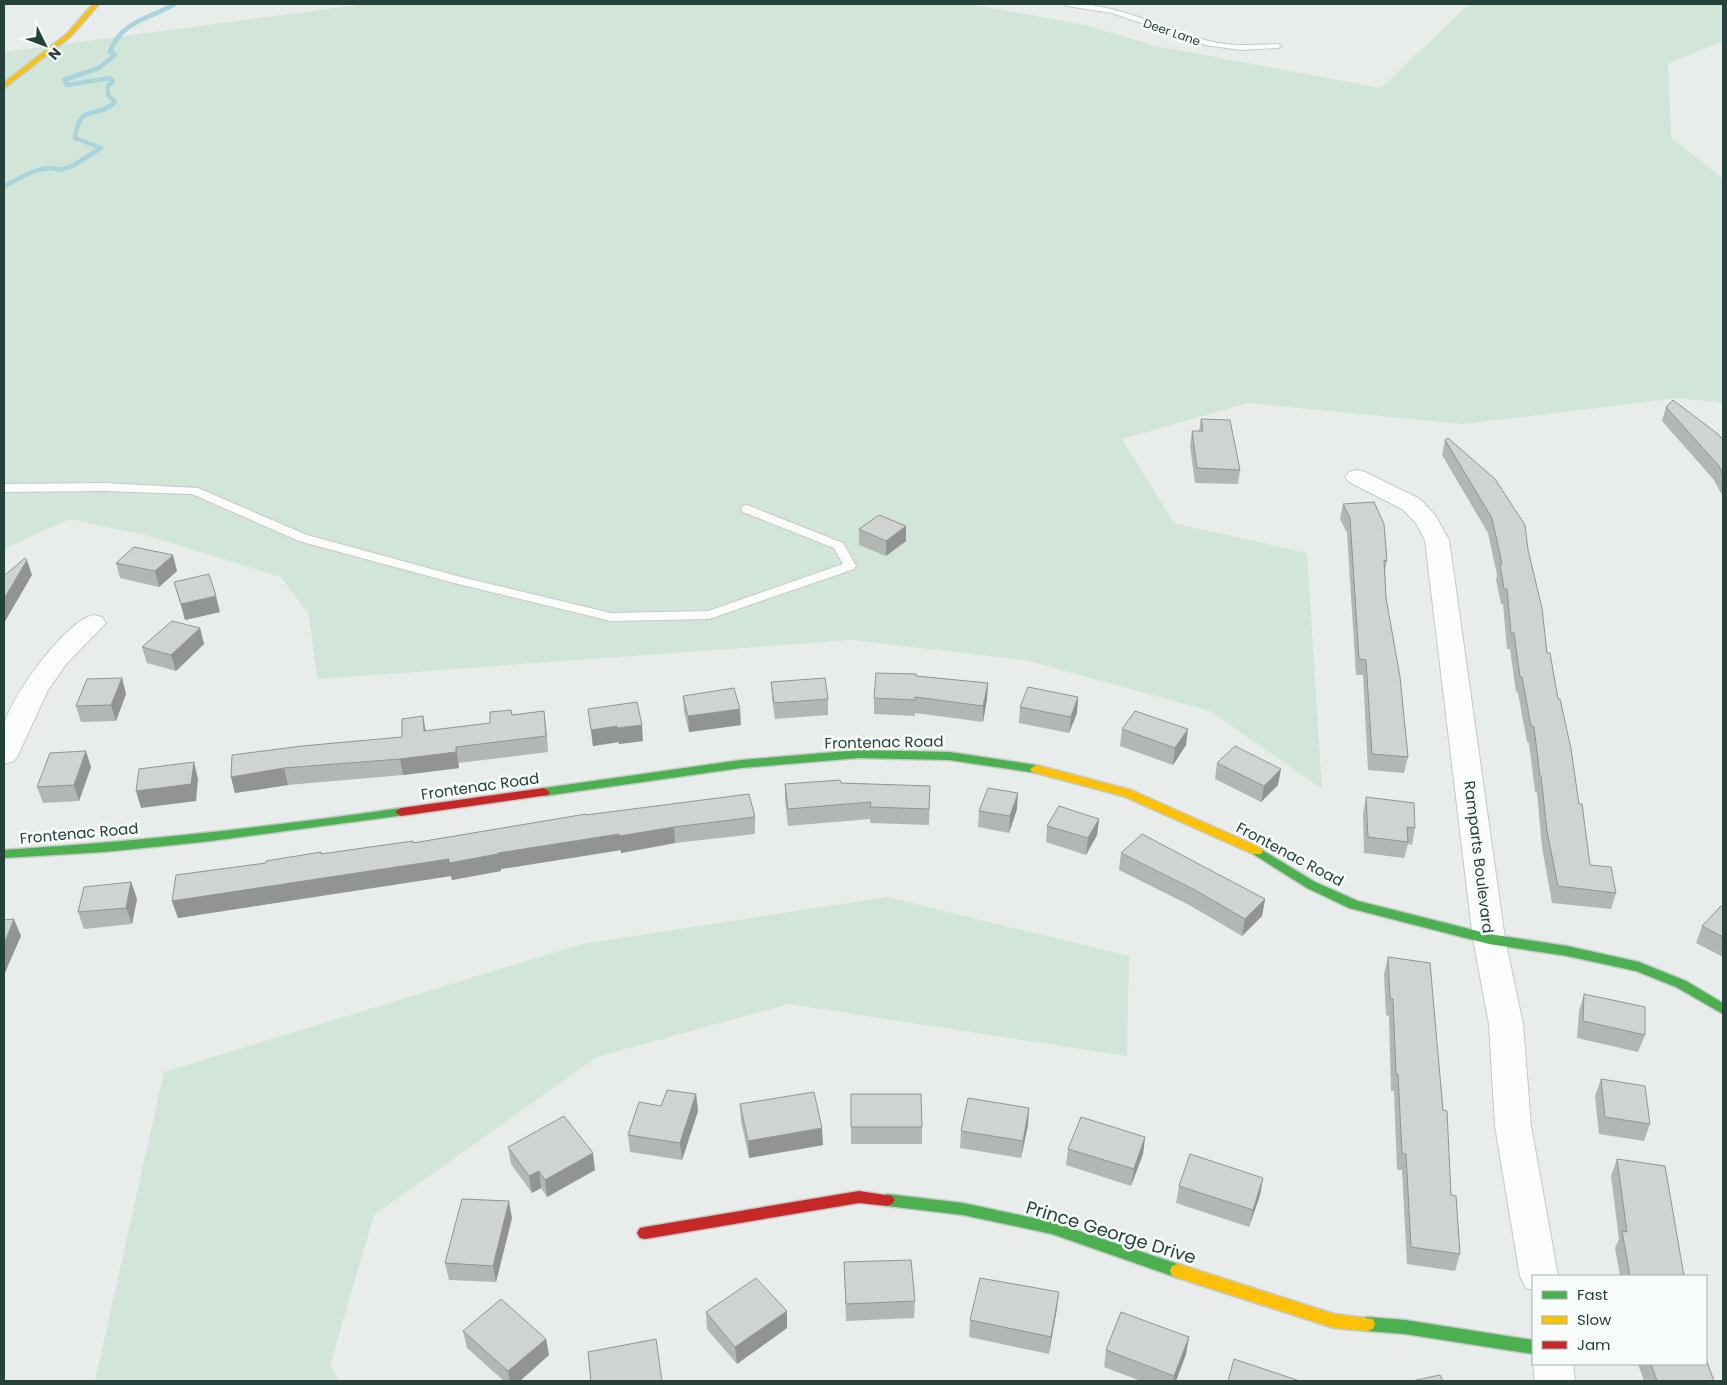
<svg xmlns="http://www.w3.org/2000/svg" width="1727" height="1385" font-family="Poppins,sans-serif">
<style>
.green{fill:#d1e6d8}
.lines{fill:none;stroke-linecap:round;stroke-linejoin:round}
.stream{stroke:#a9d4db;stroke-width:4.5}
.lane-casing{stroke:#c5cac8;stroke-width:2}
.street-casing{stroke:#c5cac8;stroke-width:2}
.fast-casing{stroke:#c3cbc8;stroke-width:3}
.slow-casing{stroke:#c3cbc8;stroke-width:3}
.jam-casing{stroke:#c3cbc8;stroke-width:3}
.lane{fill:#fcfcfc;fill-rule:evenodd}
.street{fill:#fcfcfc;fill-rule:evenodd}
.fast{fill:#4caf50;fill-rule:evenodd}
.slow{fill:#ffc107;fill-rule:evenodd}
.jam{fill:#c62828;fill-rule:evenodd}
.wall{fill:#b2b6b5}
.shaded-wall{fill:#919493}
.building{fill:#cfd4d2;stroke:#919493}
.labels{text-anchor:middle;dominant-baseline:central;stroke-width:5;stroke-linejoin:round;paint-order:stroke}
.far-street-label{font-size:12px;fill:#24423a;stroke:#f7fbf9}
.street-label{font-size:15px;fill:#24423a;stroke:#f7fbf9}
.near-street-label{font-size:18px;fill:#24423a;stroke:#f7fbf9}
</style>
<rect width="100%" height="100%" fill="#e8edeb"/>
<path class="green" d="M366,4H969L1085,25L1156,46L1381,88L1469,4H1723V41L1668,64L1671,138L1723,178V403L1679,398L1463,424L1248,403L1122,439L1174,523L1307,553L1322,789L1210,711L1025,660L852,640L317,679L309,615L281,577L145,535L69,519L4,549V52Z
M887,897L1129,956L1127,1056L789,1004L597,1057L374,1215L330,1365L339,1381H95L164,1072L582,944Z"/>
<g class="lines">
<path class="stream" d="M4,186C21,178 42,163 61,170L74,165L101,148L75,138C80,101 95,121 115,102L108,95V86L113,81L110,78L67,85L64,80L99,68L115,55L110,51C123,20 149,19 175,4"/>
<g class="lane-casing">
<path id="lane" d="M1063,4C1113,1 1158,27 1205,40C1229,47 1254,45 1278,44L1282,46L1278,48L1241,50L1205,45L1112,13L1067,6Z
M104,483L198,488L307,535L461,577L611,613L708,611L843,564L834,548L743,512L741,509L743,506L747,505L843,543L856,566L854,569L709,619L611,621L454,583L299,541L192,494L104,491L4,492V484Z"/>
</g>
<g class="street-casing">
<path id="street" d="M1357,470L1365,472L1420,499L1435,515L1449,540L1505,939L1523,1024L1531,1126L1558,1276H1533V1290L1526,1288L1520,1276L1495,1126L1489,1024L1473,939L1425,540L1416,523L1402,509L1349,482L1345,477L1349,472Z
M93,615L102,617L106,623L67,663L48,690L18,755L14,761L4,764C4,752 1,737 4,726C10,697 65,622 93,615Z
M1533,1364H1573L1575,1381H1535Z"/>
</g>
<g class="fast-casing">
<path id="fast" d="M859,750L949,752L1036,765L1042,769L1036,773L949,760L859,758L741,768L544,796L538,792L544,788L741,760Z
M401,808L405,809L407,812L405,815L203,842L104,852L4,858V850C137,842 269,827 401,808Z
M1257,847L1315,882L1358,901L1489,934L1567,946L1639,962L1686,981L1723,1003V1014L1676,987L1636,971L1567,956L1489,944L1349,908L1307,888L1253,854L1251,851L1253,848Z
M887,1194L963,1203L1052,1222L1184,1266L1186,1271L1184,1276L1178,1278L1052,1234L963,1215L887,1206L882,1204L879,1200L882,1196Z
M1367,1317L1405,1320L1533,1340V1354L1405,1334L1367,1331L1361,1329L1359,1324L1361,1319Z"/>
</g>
<g class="slow-casing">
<path id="slow" d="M93,4H99L71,36L4,88V83L67,34Z
M1036,765L1131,790L1261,848L1263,851L1261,854H1253L1123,796L1032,772L1030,769Z
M1178,1264L1334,1314L1373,1319L1375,1324L1373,1329L1367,1331L1334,1328L1172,1276L1170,1271L1172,1266Z"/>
</g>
<g class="jam-casing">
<path id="jam" d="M544,788L550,792L548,795L401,816L395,812L401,808Z
M859,1191L892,1196L895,1200L892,1204L887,1206L859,1203L645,1239L640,1238L637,1233L640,1228L645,1227Z"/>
</g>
<use href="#lane" class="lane"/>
<use href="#street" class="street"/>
<use href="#fast" class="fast"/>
<use href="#slow" class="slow"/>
<use href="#jam" class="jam"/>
</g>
<path class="wall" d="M1666,407L1723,440V497L1714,480L1662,421Z
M1201,419L1240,470L1238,484L1195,483L1190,446L1192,431H1199Z
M1445,440L1528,550L1547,653L1558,699L1579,804L1590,865L1616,893L1611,909L1552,903L1542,847L1537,792H1535L1529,743L1527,742L1518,693L1516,692L1510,649H1507L1503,604H1501L1496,580L1497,575L1488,533L1442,455Z
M1343,504L1387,561L1385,571L1386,598L1408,757L1404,773L1368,770L1363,675H1356L1347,533L1340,519Z
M859,529L906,541L886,556L859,545Z
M116,563L177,571L159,587L120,578Z
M174,582L220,612L185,620Z
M200,628L204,644L176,671L147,663L142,647Z
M916,676L988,683L987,699L983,722L915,713V716L874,714V698Z
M122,678L126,694L116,721L81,722L76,706Z
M771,682L828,699V715L775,719L772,698Z
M683,696L741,725L689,732L684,712Z
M1078,697L1077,713L1069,733L1019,723L1020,707Z
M588,709L643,741L619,744V742L593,746Z
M511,710L512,715L544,711L548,752L458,763L459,768L403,775L288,785L235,793L231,777L402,737L426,731L490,723Z
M1122,729L1186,745L1173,765L1120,746Z
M1217,763L1278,785L1261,802L1215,779Z
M91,767L79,801L43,803L37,787Z
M841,783L930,786L929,825L870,823V819L788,826L785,801V784Z
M1366,797L1415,828L1412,845L1408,844L1404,858L1364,853L1363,814Z
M1017,809L1009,833L978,827L979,811Z
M586,815L755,817V834L675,843L621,853V850L501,869V871L452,880L451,876L178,918L172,901L266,863L321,854L413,843Z
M1099,819L1097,835L1086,855L1046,842L1047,826Z
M1121,853L1265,899L1262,916L1242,936L1191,906L1119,870Z
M131,882L137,899L132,924L84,929L78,912Z
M1723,907V957L1696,943L1702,926Z
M1388,957L1443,1110L1451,1195L1460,1254L1455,1271L1407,1264L1402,1170H1397L1394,1091H1391L1389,1016L1386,1015L1384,974Z
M1584,994L1645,1035L1638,1052L1577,1038L1579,1011Z
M1601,1079L1650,1124L1644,1141L1599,1134L1595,1096Z
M696,1094L698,1111L682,1160L630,1152L628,1135L661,1106Z
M851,1094L922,1127V1144H851Z
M740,1104L823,1145L749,1158L741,1121Z
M1028,1125L1021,1158L960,1148L961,1131Z
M1145,1137L1143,1154L1131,1186L1066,1165L1068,1149Z
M508,1147L595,1170L547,1197L541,1188L532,1193L511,1164Z
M1617,1159L1684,1276H1620L1615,1248L1619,1239L1611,1176Z
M1263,1178L1260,1195L1249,1227L1176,1203L1179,1186Z
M512,1218L496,1282L449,1280L445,1263Z
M844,1262L915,1301L914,1318L846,1321Z
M1057,1308L1049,1354L969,1337L970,1320Z
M706,1312L787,1328L737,1364L707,1329Z
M463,1331L546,1339L549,1355L520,1381H504L467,1348Z
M1189,1337L1186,1354L1176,1381H1141L1104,1367L1106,1350Z
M1638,1364H1706L1714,1381H1644Z"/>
<path class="shaded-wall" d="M906,526V541L886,556V541Z
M173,555L177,571L159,587L155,571Z
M27,560L32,575L4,623V599Z
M216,596L220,612L185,620L181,604Z
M200,628L204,644L176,671L171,655Z
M122,678L126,694L116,721L111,705Z
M988,683L987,699L983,722V706Z
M1078,697L1077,713L1069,733L1071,717Z
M740,709L741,725L689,732L688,716Z
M544,711L546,727L548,752L546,736Z
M423,716L426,732L424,731Z
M642,725L643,741L619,744L617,728Z
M617,726L619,742L593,746L591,730Z
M1188,729L1186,745L1173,765L1175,748Z
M456,747L459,768L403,775L400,759Z
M86,751L91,767L79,801L74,785Z
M194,762L198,779L196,801L141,808L136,791Z
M284,768L288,785L235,793L231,777Z
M1281,769L1278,785L1261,802L1264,786Z
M1018,793L1017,809L1009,833L1010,816Z
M1099,819L1097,835L1086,855L1088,838Z
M674,827L675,843L621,853L619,836Z
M619,834L621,850L501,869V871L452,880L451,876L178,918L172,901L449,859L498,853Z
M131,882L137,899L132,924L126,908Z
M1265,899L1262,916L1242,936L1245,919Z
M14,919L21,936L4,975V944Z
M696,1094L698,1111L682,1160L680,1143Z
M1029,1108L1028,1125L1021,1158L1023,1141Z
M822,1128L823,1145L749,1158L748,1141Z
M1145,1137L1143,1154L1131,1186L1134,1169Z
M593,1153L595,1170L547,1197L545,1180Z
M539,1171L541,1188L532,1193L529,1176Z
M1263,1178L1260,1195L1249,1227L1253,1210Z
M509,1201L512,1218L496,1282L493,1266Z
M1059,1292L1057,1308L1049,1354L1051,1337Z
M787,1311V1328L737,1364L735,1347Z
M1189,1337L1186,1354L1176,1381H1173L1174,1376Z
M546,1339L549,1355L520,1381H510L508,1371Z"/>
<path class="building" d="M1673,400L1718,434L1723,440V475L1719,466L1666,407Z
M1201,419L1230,420L1240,470L1197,468L1192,431H1203Z
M1448,438L1495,479L1525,525L1528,550L1542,608L1547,653H1550L1558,699H1560L1571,749L1579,804H1582L1590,865L1611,867L1616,893L1558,886L1547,831L1541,776H1540L1534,727L1531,726L1522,677H1520L1514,633H1511L1507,589H1504L1500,564H1502L1492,518L1445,440Z
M1374,502L1384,524L1387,561L1384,560L1386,598L1400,677L1408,757L1372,754L1366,660L1359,659L1350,518L1343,504Z
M879,515L906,526L886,541L859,529Z
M134,547L173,555L155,571L116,563Z
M25,558L27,560L4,599V576Z
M209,574L216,596L181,604L174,582Z
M172,621L200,628L171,655L142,647Z
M876,673L916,674V676L988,683L983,706L915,697V700L874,698Z
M122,678L111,705L76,706L87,679Z
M825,678L828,699L774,703L771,682Z
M1028,687L1078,697L1071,717L1020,707Z
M734,688L740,709L688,716L683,696Z
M637,702L642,725L617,728V726L591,730L588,709Z
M511,710L512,715L544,711L546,736L456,747V752L400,759L284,768L231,777L232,755L302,746L402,737V719L423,716L424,731L490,723V712Z
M1135,711L1188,729L1175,748L1122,729Z
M1235,746L1281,769L1264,786L1217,763Z
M86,751L74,785L37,787L50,753Z
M194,762L191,784L136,791L139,769Z
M840,780L841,783L930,786L929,809L870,807L871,802L788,809L785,784Z
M988,788L1018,793L1010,816L979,811Z
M749,794L755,817L674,827L619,836V834L498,853V854L449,863V859L172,901L176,875L266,863V861L321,852V854L413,841V843L586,814V815Z
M1366,797L1414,803L1415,828L1407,827L1408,842L1368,837Z
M1059,806L1099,819L1088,838L1047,826Z
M1142,834L1265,899L1245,919L1193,889L1121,853Z
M131,882L126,908L78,912L84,887Z
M1721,906L1723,907V937L1702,926Z
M14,919L4,944V920Z
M1388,957L1430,963L1443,1110L1447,1111L1451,1195L1456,1196L1460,1254L1411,1247L1406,1154L1402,1153L1398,1074H1396L1393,999L1390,998Z
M1584,994L1645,1007V1035L1583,1021Z
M1601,1079L1645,1086L1650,1124L1605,1117Z
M667,1090L696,1094L680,1143L628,1135L639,1102L661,1106Z
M814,1092L822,1128L748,1141L740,1104Z
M851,1094H921L922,1127H851Z
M968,1098L1029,1108L1023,1141L961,1131Z
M564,1116L593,1153L545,1180L539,1171L529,1176L508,1147Z
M1081,1117L1145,1137L1134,1169L1068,1149Z
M1190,1154L1263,1178L1253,1210L1179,1186Z
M1617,1159L1665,1166L1684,1276H1630L1622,1231L1627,1232Z
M462,1199L509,1201L493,1266L445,1263Z
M911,1260L915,1301L846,1304L844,1262Z
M756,1278L787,1311L735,1347L706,1312Z
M980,1278L1059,1292L1051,1337L970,1320Z
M501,1299L546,1339L508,1371L463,1331Z
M1121,1312L1189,1337L1174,1376L1106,1350Z
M656,1339L662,1381H591L588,1352Z
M1234,1359L1300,1381H1228Z
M1706,1359L1714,1381H1657L1651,1364H1706Z
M1440,1375L1443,1381H1412Z"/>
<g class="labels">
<g class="far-street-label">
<text transform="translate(1172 32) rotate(19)">Deer Lane</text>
</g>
<g class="street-label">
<text transform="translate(884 742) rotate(-1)">Frontenac Road</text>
<text transform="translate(480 786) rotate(-8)">Frontenac Road</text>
<text transform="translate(79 833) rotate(-5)">Frontenac Road</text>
<text transform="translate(1290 854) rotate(28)">Frontenac Road</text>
<text transform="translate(1479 857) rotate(83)">Ramparts Boulevard</text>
</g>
<g class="near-street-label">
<text transform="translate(1111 1232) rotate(17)">Prince George Drive</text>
</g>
</g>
<rect width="1727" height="1385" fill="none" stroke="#24423a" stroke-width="10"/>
<rect x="1532" y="1275" width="175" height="90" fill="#f7fbf9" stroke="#a3b1ad"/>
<rect x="1542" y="1291" width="25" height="8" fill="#4caf50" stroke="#a3b1ad"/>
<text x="1577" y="1300" font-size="15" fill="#24423a">Fast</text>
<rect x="1542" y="1316" width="25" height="8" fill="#ffc107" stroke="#a3b1ad"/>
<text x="1577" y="1325" font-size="15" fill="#24423a">Slow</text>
<rect x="1542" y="1341" width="25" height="8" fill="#c62828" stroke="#a3b1ad"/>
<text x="1577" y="1350" font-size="15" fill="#24423a">Jam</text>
<g transform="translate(45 45) rotate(132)" stroke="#f7fbf9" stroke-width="4" paint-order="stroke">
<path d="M0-4L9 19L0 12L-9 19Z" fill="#24423a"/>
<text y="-8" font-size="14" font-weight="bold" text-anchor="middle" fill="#24423a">N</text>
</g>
</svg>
